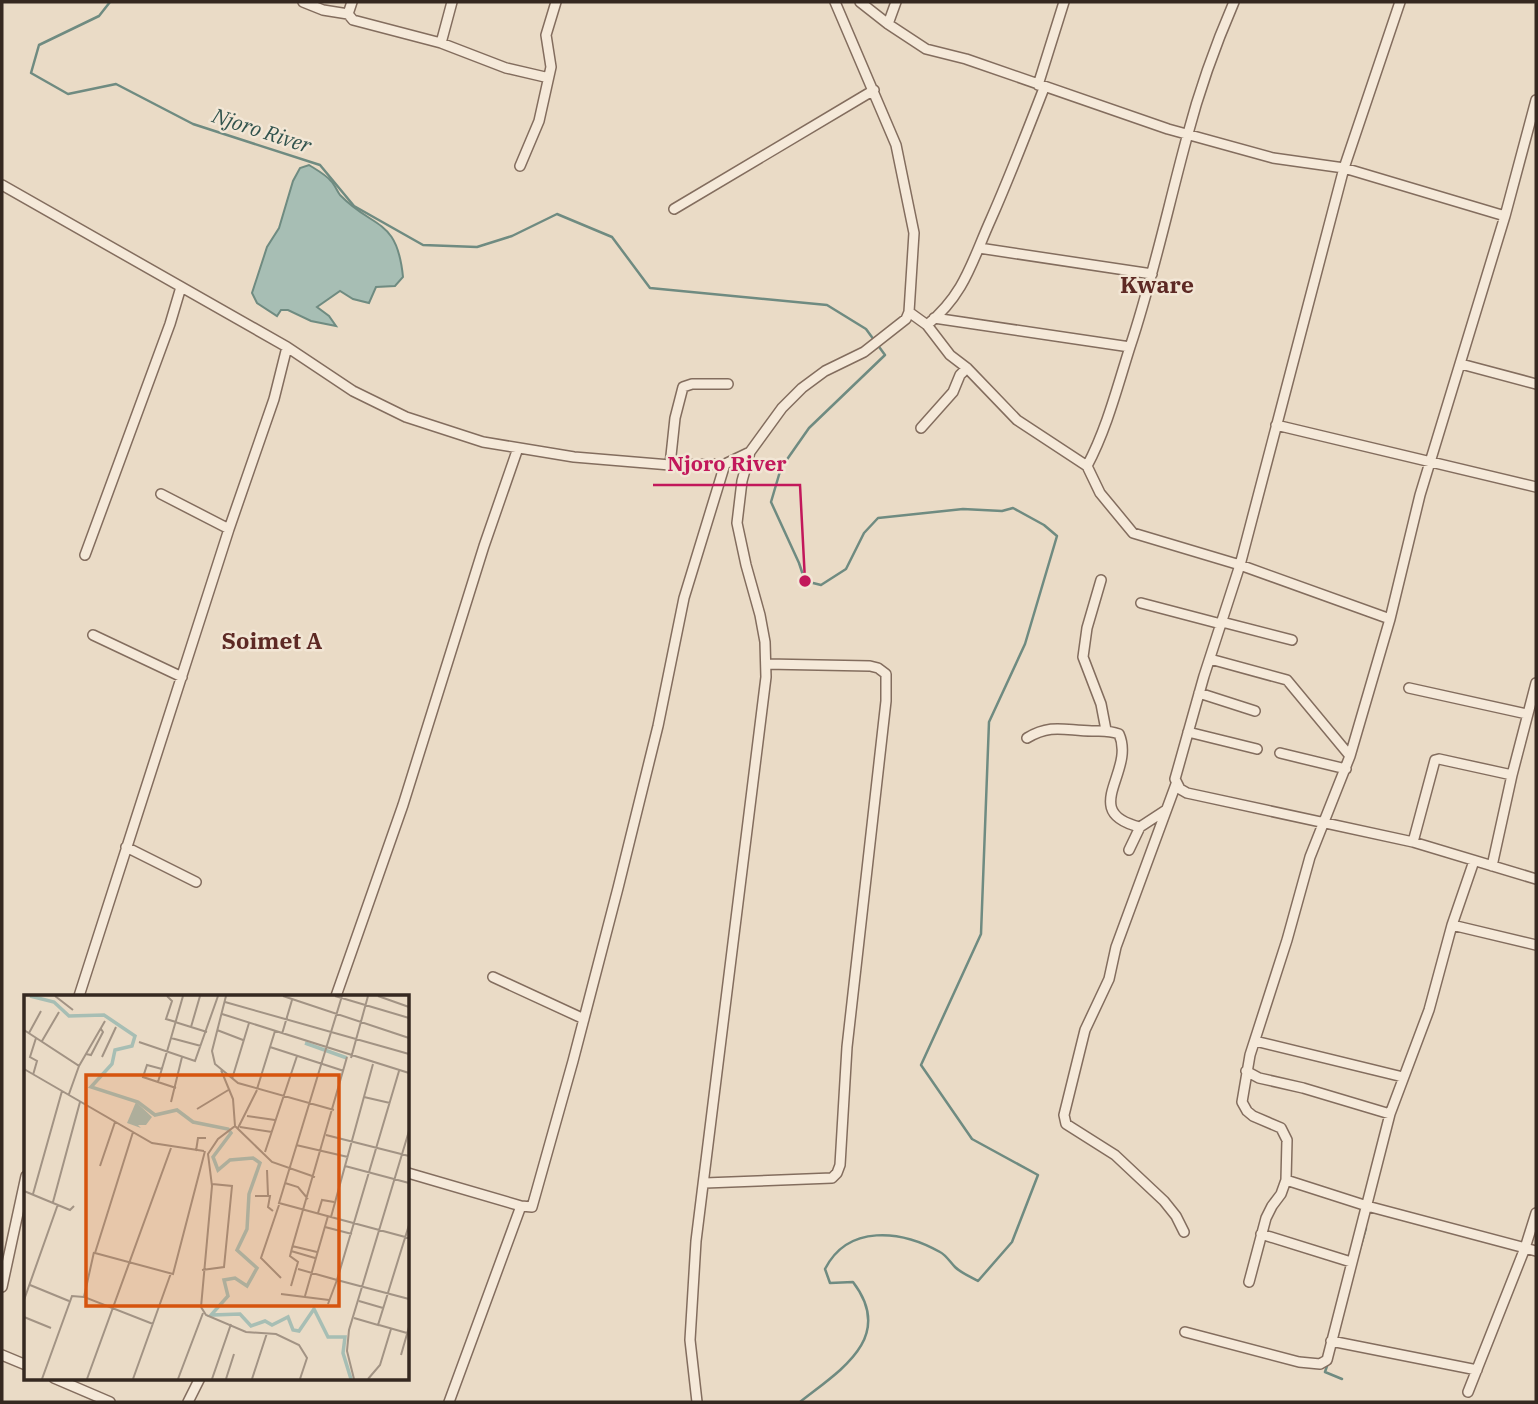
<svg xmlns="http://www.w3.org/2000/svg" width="1538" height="1404" font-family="'IBM Plex Serif',serif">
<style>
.water{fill:#a7beb4;stroke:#6f8b81;stroke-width:2}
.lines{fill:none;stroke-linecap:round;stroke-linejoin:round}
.stream{stroke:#6f8b81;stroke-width:2.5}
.minor-casing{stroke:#836d5e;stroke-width:12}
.minor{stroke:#f5e9d9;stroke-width:9}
.labels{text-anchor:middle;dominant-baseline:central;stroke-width:5;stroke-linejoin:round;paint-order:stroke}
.water-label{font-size:21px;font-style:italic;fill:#31534d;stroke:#f2e6d5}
.quarter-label{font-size:23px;font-weight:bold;fill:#5d2924;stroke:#f2e6d5}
.inset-river{fill:none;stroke:#a7beb4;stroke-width:3.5}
.inset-road{fill:none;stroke:#a29384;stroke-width:2}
.view{fill:#d6540e;fill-opacity:0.15;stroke:#d6540e;stroke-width:3.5}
.inset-edge{fill:none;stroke:#352820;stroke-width:3.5}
.leader{fill:none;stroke:#c2185b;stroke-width:2.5}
.callout-dot{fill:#c2185b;stroke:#f2e6d5;stroke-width:2.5}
.callout-label{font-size:21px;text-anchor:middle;font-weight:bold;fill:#c2185b;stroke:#f2e6d5;stroke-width:5;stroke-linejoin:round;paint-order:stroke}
</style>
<rect width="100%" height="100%" fill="#eadbc6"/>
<path class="water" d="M309,165C317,170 326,175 331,181C335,185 337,191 340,195C374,230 397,217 403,277L395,286L376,287L369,303L353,299L340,291L317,307L329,316L336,326L311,321L288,310H281L277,316L257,303L252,293L267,247L279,228L293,181L300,168Z"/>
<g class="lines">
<path class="stream" d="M110,2L99,16L39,45L31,73L68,94L116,84L193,124L320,165L354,206L423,245L477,247L512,236L557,214L612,237L650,288L827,305L866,329L885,355L809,428L781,468L771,502L799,563L805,581L821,585L846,569L864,533L878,518L963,509L1002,511L1013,508L1044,525L1057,536L1025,644L989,722L981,934L921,1065L972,1139L1038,1175L1012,1242L978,1281C971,1277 961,1273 955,1267C950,1262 946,1255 940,1252C901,1230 848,1224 825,1269L830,1283L853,1282C896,1338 839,1371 800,1402
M1357,1259L1366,1228
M1328,1363L1325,1372L1342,1379"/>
<g class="minor-casing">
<path id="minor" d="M303,2L323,10L348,14
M352,2L348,14L353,20L441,43L506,68L545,77L547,79
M860,2L888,24L926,49L966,59L1168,129L1273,158L1344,168L1505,216
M1400,2L1344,168L1240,565L1204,676L1175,779L1180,789L1187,793L1413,842L1536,879
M888,24L896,2
M441,43L452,2
M1038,85L1064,2
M520,166L539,121L551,67L546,35L556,2
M2,185L287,347L353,391L406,417L483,442L574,457L670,465L725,464L750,452
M674,209L874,90
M979,248L1152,274
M909,312L927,325L950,355L967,368L1017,420L1087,466L1100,493L1133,533L1240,565L1390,619
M934,318L1130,347
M927,325C965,294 972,261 991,219C1010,176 1027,132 1044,88
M1461,364L1536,384
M1276,425L1536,487
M921,428L953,392L960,375L967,368
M670,465L675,418L683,387L692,384H728
M1087,466C1107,428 1117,388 1130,347C1153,278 1168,207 1187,137C1199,91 1215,46 1234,2
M161,494L229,529
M85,555L170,324L181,287
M1101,580L1087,628L1083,657L1101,704L1106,730
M1141,603L1221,624
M1222,622L1292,640
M93,635L182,677
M1210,659L1287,680L1350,756
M1409,688L1527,714
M1199,693L1255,711
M1188,732L1257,749
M1027,738C1052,723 1066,731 1092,731C1102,731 1109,730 1119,734C1136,772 1078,812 1140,827
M1280,753L1346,769
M1176,784L1116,947L1109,979L1085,1030L1064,1115L1066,1124L1115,1155L1164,1201L1176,1216L1184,1232
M1413,842L1435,760L1439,759L1512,775
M126,847L196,882
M1129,850L1140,827L1166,810
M1492,866L1512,775L1536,683
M1452,925L1536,945
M493,977L584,1019
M79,996L229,529L274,399L287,347
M336,996L403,805L484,546L518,448
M1255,1041L1403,1077
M1246,1071L1259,1078L1303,1088L1390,1114
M408,1173L521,1206L532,1207L573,1061L618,888L658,726L684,598L725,464
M1286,1180L1367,1206L1525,1248L1468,1392
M705,1183L832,1178L837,1173L840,1165L847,1047L886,701V674L878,668L870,666L766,664
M1536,1213L1525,1248L1536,1251
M1261,1234L1351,1262
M1249,1282L1266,1218L1272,1206L1281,1194L1286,1180L1287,1140L1281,1128L1253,1116L1247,1111L1242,1102L1250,1055L1287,940L1310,857L1350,756L1390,619L1420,495L1505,216L1536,100
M2,1287L26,1176
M1185,1332L1299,1362L1320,1364L1327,1360L1390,1114L1429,1010L1452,925L1474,861
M1331,1341L1477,1370
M2,1355L26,1365
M54,1378L110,1402
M188,1402L200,1378
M449,1402L521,1206
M697,1402L690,1340L696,1241L766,677L765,642L760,615L746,565L737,523L742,481L750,452L782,408L802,388L825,371L864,352L906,319L909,312L914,233L896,145L835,2"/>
</g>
<use href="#minor" class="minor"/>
</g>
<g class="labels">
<g class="water-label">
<text transform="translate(262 130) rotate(18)">Njoro River</text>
</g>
<g class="quarter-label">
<text x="1157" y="284">Kware</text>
<text x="272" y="640">Soimet A</text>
</g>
</g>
<g transform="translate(24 995)">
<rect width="385" height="385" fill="#eadbc6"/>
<path d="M112,107L128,122L122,130H114L117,133L103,128Z" fill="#a7beb4"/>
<path class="inset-river" d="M6,1L30,7L45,21L80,20L111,41L108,51L91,55L88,69L67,92L114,107L131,120L153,115L169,127L204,134L207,138L189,162L194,175L206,165L229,163L236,168L225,199L223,234L213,255L233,273L223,291L211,283L200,285L204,301L187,320L216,319L227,331L241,326L248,330L264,322L269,335L275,336L290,314L304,342H321L319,358L327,384M281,48L323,63"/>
<path class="inset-road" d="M31,1L49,15M143,1L148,6L142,24L152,27M202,1L188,56L191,69L214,88L310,115M259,1L385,43M311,1L385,23M318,1L255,208L385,243M354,1L385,12M201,7L385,59M198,19L385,78M151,27L183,37M167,32L176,1M0,35L55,71L45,99M193,35L219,45M5,38L17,16M258,39L268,5M147,43L159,1M18,46L35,17M115,47L171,66L194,1M246,52L320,76M62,59L67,60L79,37L77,34M78,62L92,32M327,63L344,1M55,71L81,26M0,74L128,148L180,156M138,74L123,70L119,82L152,93M197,75L209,104L211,131L194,144L184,159L188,191L177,312L182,320L222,337L252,339L275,350L283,363L276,384M375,76L313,285L385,304M9,80L13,66L6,62L12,43M208,84L225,28M134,87L147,43L177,51M233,94L251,36M340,102L366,108M147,107L158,62M173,114L206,94M223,121L251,125M211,131L248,167L291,182M216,132L248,137M214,133L233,95M109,137L71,258L149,279L181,156M302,140L385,161M272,150L324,162M172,156L174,143H182M241,157L273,61M76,171L91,127M321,171L385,188M243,175L244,200M261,188L274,192L284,204M0,196L46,215L50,211M9,199L38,96M231,201H246L244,212L249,216M29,207L56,107M255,210L237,263L257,283M294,218L298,205L310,207M307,222L349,69M301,232L328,239M268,251L293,257M267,256L291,263M70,257L60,302L129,329M274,274L313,285L304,309M178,275L200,272L208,191L188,189M6,290L45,306M267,291L274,267L266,261L268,253L323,62M257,299L305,305M281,301L304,221M0,305L34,209M335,306L359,313M0,322L27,333M330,323L354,330L385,230M355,330L383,338M377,360L385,332M18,384L48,301L60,302M63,384L147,153M109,384L147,278M154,384L179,318M188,384L207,329M202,384L210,359M228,384L243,338M330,384L323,356L325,335L385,136M344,384L356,370L367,334"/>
<path class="view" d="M62,80H315V311H62Z"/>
<rect width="385" height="385" class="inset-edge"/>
</g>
<path class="leader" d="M805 581L800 485H653"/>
<circle class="callout-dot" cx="805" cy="581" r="7"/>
<g class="callout-label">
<text x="727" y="471">Njoro River</text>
</g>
<rect width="1538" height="1404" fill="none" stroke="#352820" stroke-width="7"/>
</svg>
